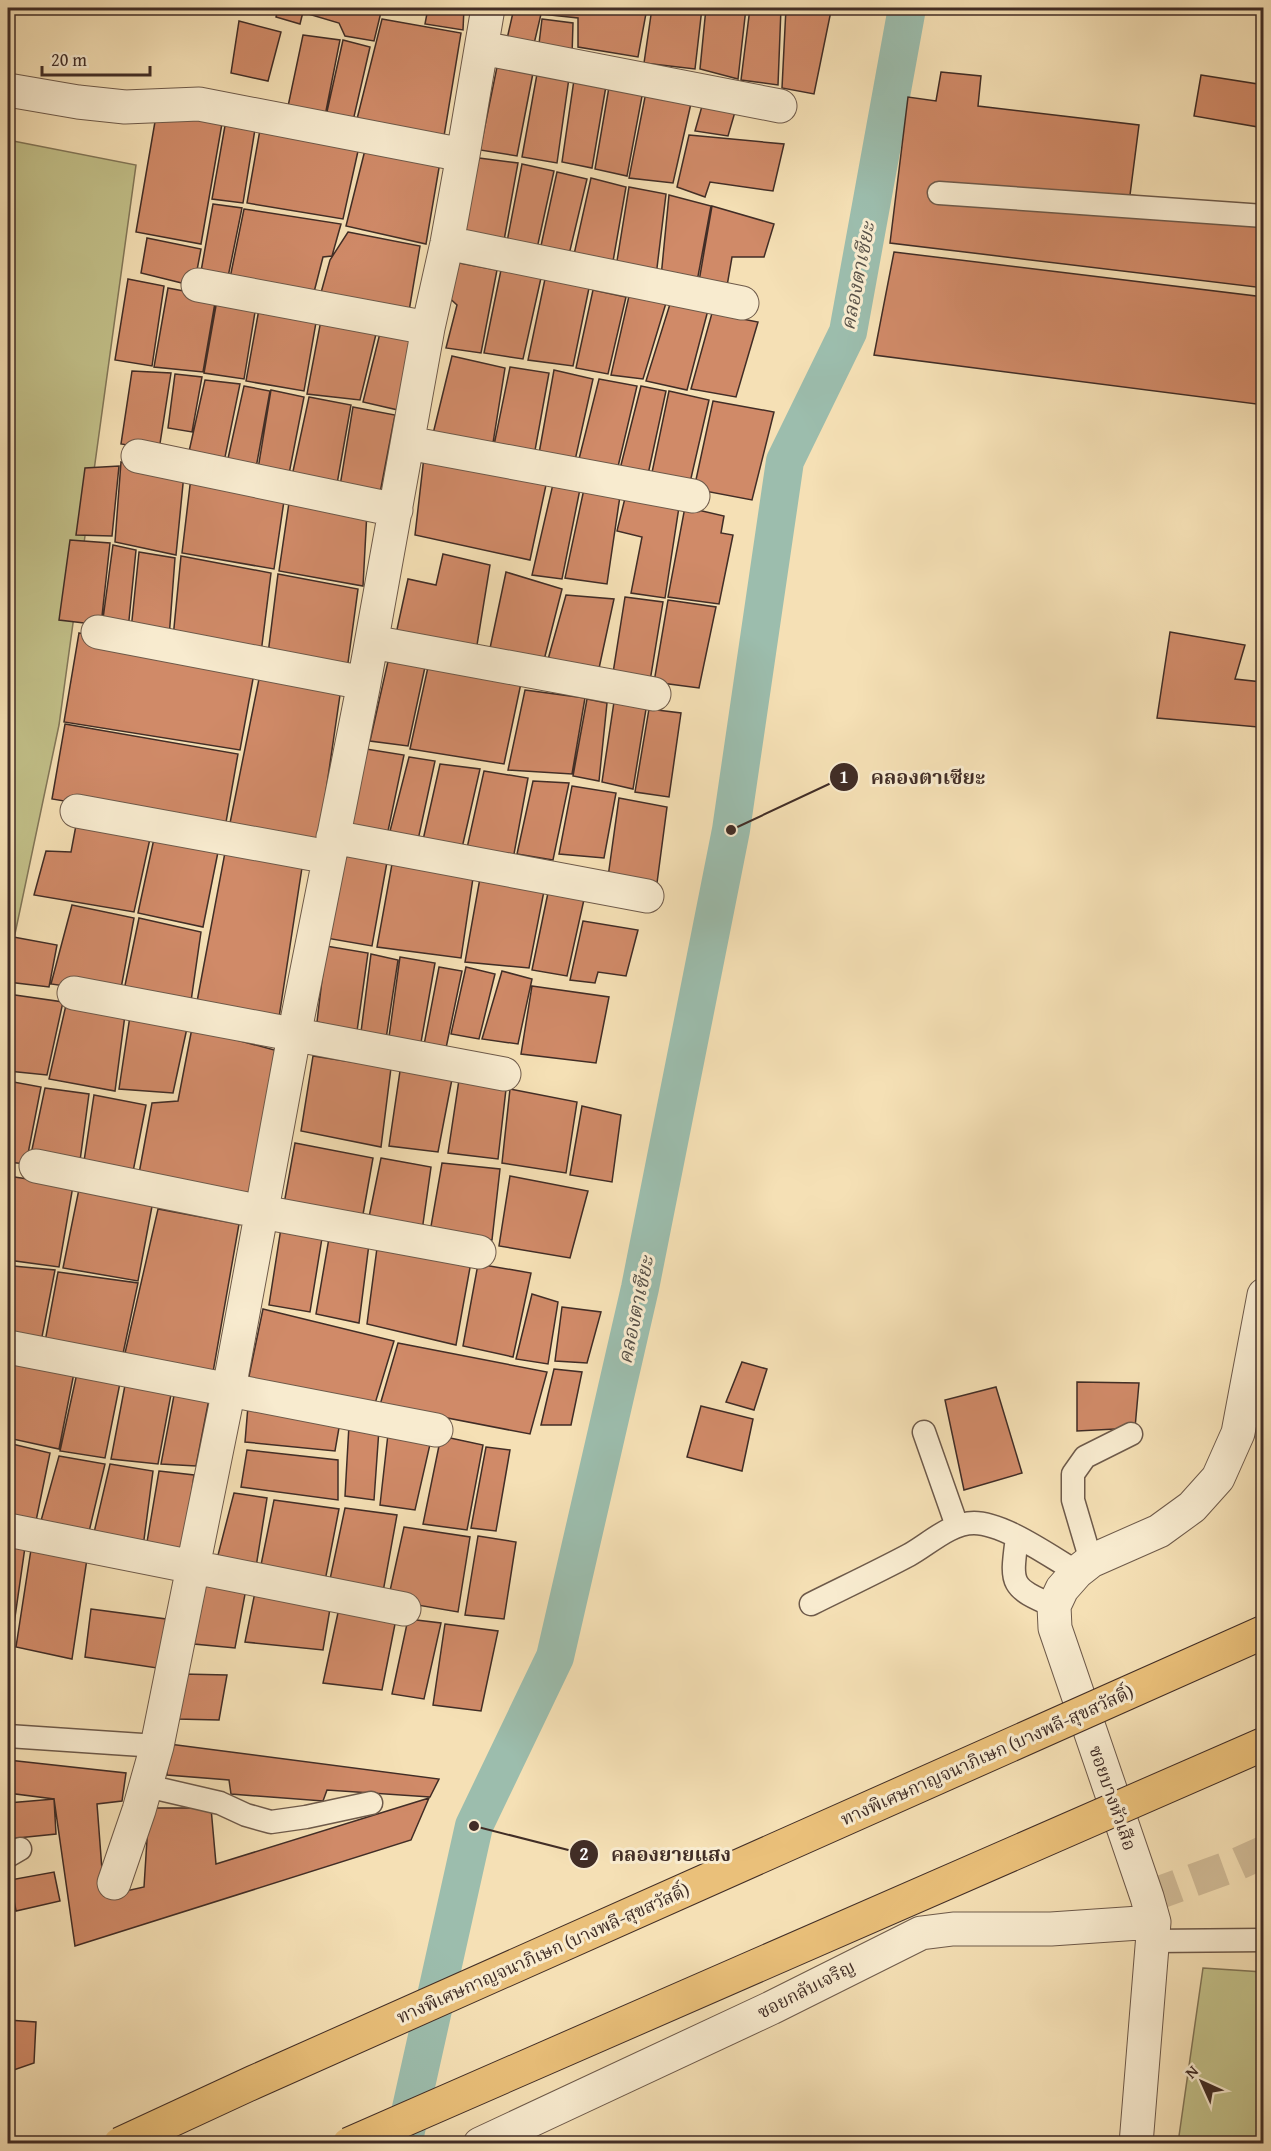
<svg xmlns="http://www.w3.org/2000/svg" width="1271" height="2151" font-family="'Gentium Book Plus','Noto Serif Thai',serif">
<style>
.green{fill:#c2c089;stroke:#827658;stroke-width:1.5}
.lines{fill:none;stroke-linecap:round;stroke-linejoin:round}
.canal{stroke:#9cbdad;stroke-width:38}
.building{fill:#d08a68;stroke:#412d26;stroke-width:1.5}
.minor-tunnel{stroke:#d1bc98;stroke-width:33;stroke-dasharray:33 16;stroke-linecap:butt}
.service-casing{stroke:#6e5a4a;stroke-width:25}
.minor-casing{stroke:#6e5a4a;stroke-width:35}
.service{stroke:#f8ebcf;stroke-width:22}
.minor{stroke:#f8ebcf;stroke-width:33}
.motorway-bridge-casing{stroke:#412d26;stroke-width:35;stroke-linecap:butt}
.motorway-bridge{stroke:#eac07a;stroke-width:33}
.labels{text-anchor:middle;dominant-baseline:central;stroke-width:6;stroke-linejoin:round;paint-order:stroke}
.street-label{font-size:18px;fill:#412d26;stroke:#f8ebcf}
.water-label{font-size:20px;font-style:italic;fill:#585148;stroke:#f8ebcf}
.leader{fill:none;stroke:#412d26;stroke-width:2}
.callout-dot{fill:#412d26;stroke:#f8ebcf;stroke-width:2}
.mark-label{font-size:18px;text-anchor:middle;font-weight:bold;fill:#fff}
.callout-label{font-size:20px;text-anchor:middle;font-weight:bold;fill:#412d26;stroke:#f8ebcf;stroke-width:6;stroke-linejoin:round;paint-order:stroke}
</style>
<rect width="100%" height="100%" fill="#f5e0b5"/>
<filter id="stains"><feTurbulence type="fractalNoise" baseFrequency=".00333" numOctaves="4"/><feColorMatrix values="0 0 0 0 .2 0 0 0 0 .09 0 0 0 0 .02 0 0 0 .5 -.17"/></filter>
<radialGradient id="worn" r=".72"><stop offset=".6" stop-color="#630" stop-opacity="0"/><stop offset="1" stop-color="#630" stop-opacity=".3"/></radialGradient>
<path class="green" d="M8,140L136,165L59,725L8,967Z
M1203,1968L1263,1972V2143H1178Z"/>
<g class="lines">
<path class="canal" d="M403,2144L474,1826L555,1657L640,1288L731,830L785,461L848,332L907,8"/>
</g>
<path class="building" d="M278,8H304L300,24L276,17Z
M307,8H382L374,41L345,36L339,23L305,13Z
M428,8H464L463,30L425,24Z
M514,8H647L638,57L578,47V18L541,14L534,44L507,39Z
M652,8H702L695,69L644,63Z
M706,8H746L738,79L700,69Z
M750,8H781L778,85L741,80Z
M786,8L831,11L814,94L782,88Z
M382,19L461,33L444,136L357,119Z
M542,19L573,23L572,56L538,52Z
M239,21L281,32L268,81L231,73Z
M303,35L340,40L325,116L287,111Z
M343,40L370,47L353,121L326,116Z
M497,67L533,73L517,156L480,150Z
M941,72L981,76L978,106L1139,125L1130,195L1264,211V288L890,243L908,97L936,101Z
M537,74L569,78L557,163L522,157Z
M1201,75L1264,85V128L1194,116Z
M574,80L606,86L592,168L562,162Z
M609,87L643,91L627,176L595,169Z
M646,92L692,99L673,183L629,178Z
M704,99L737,105L728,136L695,131Z
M157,110L223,118L201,244L136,232Z
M226,120L256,123L243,203L212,199Z
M261,124L360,142L343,219L247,203Z
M689,135L784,144L773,191L710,182L705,197L677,187Z
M366,146L440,162L426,244L346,226Z
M479,158L518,163L503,246L461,238Z
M522,164L554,171L536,253L506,247Z
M557,172L587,179L567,263L539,255Z
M591,178L626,187L612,267L573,259Z
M629,187L666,194L656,276L616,267Z
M669,195L711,206L696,287L661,277Z
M213,204L242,208L227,282L200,277Z
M712,206L774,224L764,257H732L726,292L698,287Z
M244,209L341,224L332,256L323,257L312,300L229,283Z
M348,232L420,246L408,317L319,300L330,260Z
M147,238L201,249L194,286L141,273Z
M894,252L1264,297V405L874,355Z
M454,262L497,270L481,353L446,348L457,305L445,294Z
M501,270L541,278L523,359L484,353Z
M128,279L164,286L152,366L115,360Z
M545,279L589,288L573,366L528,360Z
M168,288L216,297L203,372L154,367Z
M593,290L626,297L608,374L576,368Z
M629,296L666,303L643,379L611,375Z
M217,300L256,306L244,379L204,373Z
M670,304L708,310L687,390L646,381Z
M259,309L317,317L304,391L246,381Z
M712,313L758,322L736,397L691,389Z
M321,320L377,330L360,400L307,394Z
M380,333L413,338L398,410L363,402Z
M452,356L505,368L492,449L432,438Z
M510,367L549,373L534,456L493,450Z
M554,370L593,379L574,465L538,459Z
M132,371L171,373L159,450L121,444Z
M175,374L202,377L192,432L168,428Z
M599,379L637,386L616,475L577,467Z
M205,380L240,384L224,462L188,456Z
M244,386L270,391L256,468L227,463Z
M641,386L666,391L647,479L619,473Z
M271,390L304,397L289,474L258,469Z
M669,391L709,400L689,487L650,482Z
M309,397L351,405L337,484L292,476Z
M713,401L774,412L752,500L694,489Z
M353,407L395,415L380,493L340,486Z
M424,457L546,485L530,560L415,535Z
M121,462L184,474L176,555L115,542Z
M119,466L112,536L76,535L85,468Z
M191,477L285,494L274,569L182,553Z
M553,484L580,489L562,579L532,575Z
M584,489L620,496L607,584L565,578Z
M290,496L367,511L363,586L279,571Z
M625,498L679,507L665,598L631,593L642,537L617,531Z
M685,507L724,516L721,533L733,535L719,604L668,597Z
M70,540L110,543L101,625L59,620Z
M113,545L136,550L128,630L102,626Z
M139,552L175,558L169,638L131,630Z
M443,554L490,565L476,651L396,634L408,579L436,585Z
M181,556L271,573L261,653L173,638Z
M506,572L562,589L543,664L489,653Z
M278,574L358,589L347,670L268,654Z
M566,595L614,599L598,673L547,663Z
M625,597L663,602L650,681L613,673Z
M668,600L716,607L699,688L654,682Z
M1170,632L1245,645L1235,679L1262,682L1258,727L1157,718Z
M79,633L255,668L240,750L64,722Z
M389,657L425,667L408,746L370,741Z
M428,667L521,683L504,764L410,749Z
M260,674L341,688L318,846L229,828Z
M525,690L585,698L572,774L508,770Z
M587,699L607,703L599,781L573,776Z
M614,702L646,709L633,789L602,782Z
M649,709L681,713L669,797L635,792Z
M65,724L238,754L225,828L52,799Z
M366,749L404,755L388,831L352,827Z
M409,757L435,761L418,840L390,831Z
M440,764L480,769L462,848L423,840Z
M484,771L528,778L514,854L467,848Z
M533,781L569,783L553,860L517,854Z
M572,786L616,793L604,858L559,854Z
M619,798L667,807L657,883L608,877Z
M77,820L151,834L134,912L34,895L46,851L71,852Z
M155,834L219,847L203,927L138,913Z
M226,847L303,861L278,1024L196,1007Z
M343,852L387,862L372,946L326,938Z
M392,864L473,878L461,958L377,947Z
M480,878L545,886L529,968L465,962Z
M549,888L585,895L567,976L532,970Z
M72,905L134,918L120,994L51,984Z
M139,918L201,932L190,1008L123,995Z
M583,921L638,930L626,976L598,972L595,983L570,980Z
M8,936L57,945L49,987L8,982Z
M326,946L368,953L357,1031L317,1022Z
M371,954L398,960L386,1039L361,1032Z
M400,957L435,963L420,1048L388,1044Z
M439,967L462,971L445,1053L423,1050Z
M466,967L495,974L479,1039L451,1034Z
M502,971L532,979L518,1044L482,1039Z
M532,986L609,997L596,1063L521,1054Z
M8,994L63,1002L47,1075L8,1071Z
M66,1005L125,1015L115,1091L49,1079Z
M130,1016L187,1028L173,1093L119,1089Z
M192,1028L278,1051L253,1197L138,1179L152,1103L178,1101Z
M313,1056L391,1068L381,1147L301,1131Z
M400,1071L452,1079L438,1152L389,1146Z
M459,1080L506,1089L498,1159L448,1153Z
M8,1081L41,1087L26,1164L8,1162Z
M45,1088L89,1094L79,1168L30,1159Z
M510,1089L577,1102L566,1173L502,1163Z
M94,1095L146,1105L132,1177L83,1168Z
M582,1106L621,1115L612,1182L570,1175Z
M295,1143L373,1158L362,1220L284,1204Z
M381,1158L431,1167L422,1231L368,1222Z
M442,1163L500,1169L492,1240L430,1232Z
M8,1176L73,1186L59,1267L8,1260Z
M510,1176L588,1191L570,1258L499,1246Z
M79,1189L153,1201L138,1281L63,1268Z
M158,1209L239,1224L212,1378L123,1362Z
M281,1228L323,1232L310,1312L269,1305Z
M329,1238L369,1244L359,1323L316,1314Z
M377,1248L471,1262L456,1345L367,1324Z
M478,1264L531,1273L513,1357L463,1346Z
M13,1266L55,1270L40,1347L8,1341V1291Z
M58,1272L138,1283L121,1363L44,1347Z
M532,1294L558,1302L548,1364L516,1359Z
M562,1307L601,1312L587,1363L555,1361Z
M263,1309L394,1341L374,1407L248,1381Z
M398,1343L547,1372L530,1434L380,1405Z
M8,1358L74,1373L59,1449L8,1438Z
M742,1362L767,1369L754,1410L726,1402Z
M554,1369L582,1372L571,1425H541Z
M77,1373L121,1378L105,1458L60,1451Z
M126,1380L172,1389L158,1464L111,1459Z
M1077,1382L1139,1383L1135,1428L1077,1431Z
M996,1387L1022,1473L964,1490L945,1400Z
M175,1390L210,1394L196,1466L161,1464Z
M248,1406L340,1422L335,1451L245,1442Z
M701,1406L753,1419L742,1471L687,1457Z
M349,1425L379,1429L374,1500L345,1496Z
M388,1434L431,1440L415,1510L380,1505Z
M441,1436L483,1445L467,1530L423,1524Z
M8,1443L50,1453L36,1521L8,1518Z
M486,1447L510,1450L496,1531L471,1528Z
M247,1450L338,1460V1500L241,1487Z
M59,1456L105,1464L88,1536L39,1528Z
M110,1464L153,1471L143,1547L93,1537Z
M159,1471L194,1475L183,1554L146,1548Z
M234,1493L267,1498L256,1567L217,1559Z
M274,1500L339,1509L325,1581L260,1570Z
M345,1508L397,1515L383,1592L329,1584Z
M404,1527L470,1537L458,1612L388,1600Z
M478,1536L516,1542L504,1619L465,1615Z
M8,1537L26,1540L11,1645H8Z
M32,1543L88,1552L72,1659L16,1647Z
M206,1584L246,1589L235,1648L194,1644Z
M255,1592L331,1603L323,1650L245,1642Z
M339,1608L396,1619L382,1690L323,1683Z
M91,1609L166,1619L157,1668L85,1657Z
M408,1619L441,1623L424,1699L392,1694Z
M445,1624L498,1631L481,1711L433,1705Z
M182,1674L227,1675L219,1720L176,1719Z
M169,1744L439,1779L430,1797L327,1790L323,1801L231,1794L229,1780L167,1775Z
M8,1760L126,1773L122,1801L97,1804L104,1896L144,1887L149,1808H211L216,1864L429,1798L411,1840L75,1946L54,1799L8,1793Z
M54,1799L56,1834L8,1839V1803Z
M54,1872L60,1901L16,1911L10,1880Z
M8,2020L36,2022L34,2063L8,2072Z"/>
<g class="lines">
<path class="minor-tunnel" d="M1147,1897L1235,1865L1264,1852"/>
<g class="service-casing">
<path id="service" d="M939,193L1264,216
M924,1432L957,1526
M1017,1537C1011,1584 1009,1587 1054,1606
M1091,1561L1073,1500V1474L1085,1457L1131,1434
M811,1604C843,1588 877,1572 909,1555C929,1544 950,1523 974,1523C1004,1523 1051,1557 1077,1572
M8,1736L157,1746
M147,1786L220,1803L246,1815L271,1822L306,1817L371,1803
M8,1856L20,1849
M1152,1941L1264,1940"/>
</g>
<g class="minor-casing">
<path id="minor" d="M482,48L780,106
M8,90L78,102L125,107L199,104L463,155
M447,243L742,303
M198,285L428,328
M408,443L693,496
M138,456L396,510
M98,632L364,683
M372,642L654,694
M77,811L329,857
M333,837L647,896
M74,993L504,1074
M36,1166L262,1212L479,1252
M8,1347L436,1430
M8,1530L404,1609
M114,1883L139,1810L157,1746L193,1567L229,1389L294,1036L364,683L428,328L447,243L463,155L488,8
M480,2144L771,2008L921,1933L953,1929H1051L1154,1922
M1136,2144L1154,1922L1147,1897L1055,1628L1054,1606L1062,1589L1077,1572L1091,1561L1159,1531L1192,1507L1218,1478L1238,1433L1264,1295"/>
</g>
<use href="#service" class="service"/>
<use href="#minor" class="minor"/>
<g class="motorway-bridge-casing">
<path id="motorway-bridge" d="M120,2144L254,2082L1264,1632
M349,2144L1264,1744"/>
</g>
<use href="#motorway-bridge" class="motorway-bridge"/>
</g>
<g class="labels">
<g class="street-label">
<text transform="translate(987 1755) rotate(-24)">ทางพิเศษกาญจนาภิเษก (บางพลี-สุขสวัสดิ์)</text>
<text transform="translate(1113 1798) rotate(71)">ซอยบางหัวเสือ</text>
<text transform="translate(543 1953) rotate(-24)">ทางพิเศษกาญจนาภิเษก (บางพลี-สุขสวัสดิ์)</text>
<text transform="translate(806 1989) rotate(-27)">ซอยกลับเจริญ</text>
</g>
<g class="water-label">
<text transform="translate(857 276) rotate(-79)">คลองตาเซียะ</text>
<text transform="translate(635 1310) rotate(-78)">คลองตาเซียะ</text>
</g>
</g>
<path class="leader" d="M731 830L844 777M474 1826L584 1854"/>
<g class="callout-dot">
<circle cx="731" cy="830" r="6"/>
<circle cx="474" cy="1826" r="6"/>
<circle cx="844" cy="777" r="15"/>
<circle cx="584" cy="1854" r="15"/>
</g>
<g class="mark-label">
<text x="844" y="783">1</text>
<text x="584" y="1860">2</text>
</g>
<g class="callout-label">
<text x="928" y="784">คลองตาเซียะ</text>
<text x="671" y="1861">คลองยายแสง</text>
</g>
<rect width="1271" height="2151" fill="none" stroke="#f5e0b5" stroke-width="30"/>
<rect x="9" y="9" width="1253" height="2133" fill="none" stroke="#412d26" stroke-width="3"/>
<rect x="15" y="15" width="1241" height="2121" fill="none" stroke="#412d26" stroke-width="1.5"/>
<g transform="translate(1202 2082) rotate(315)" stroke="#f8ebcf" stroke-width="4.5" paint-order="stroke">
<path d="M0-4.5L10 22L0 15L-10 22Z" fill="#412d26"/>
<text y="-9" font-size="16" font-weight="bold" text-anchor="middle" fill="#412d26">N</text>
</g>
<path d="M42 66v9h108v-9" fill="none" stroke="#412d26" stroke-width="3"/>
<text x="51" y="66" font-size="18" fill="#412d26" stroke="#f8ebcf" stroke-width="4.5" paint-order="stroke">20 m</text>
<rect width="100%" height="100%" filter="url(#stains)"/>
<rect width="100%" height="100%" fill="url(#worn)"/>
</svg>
